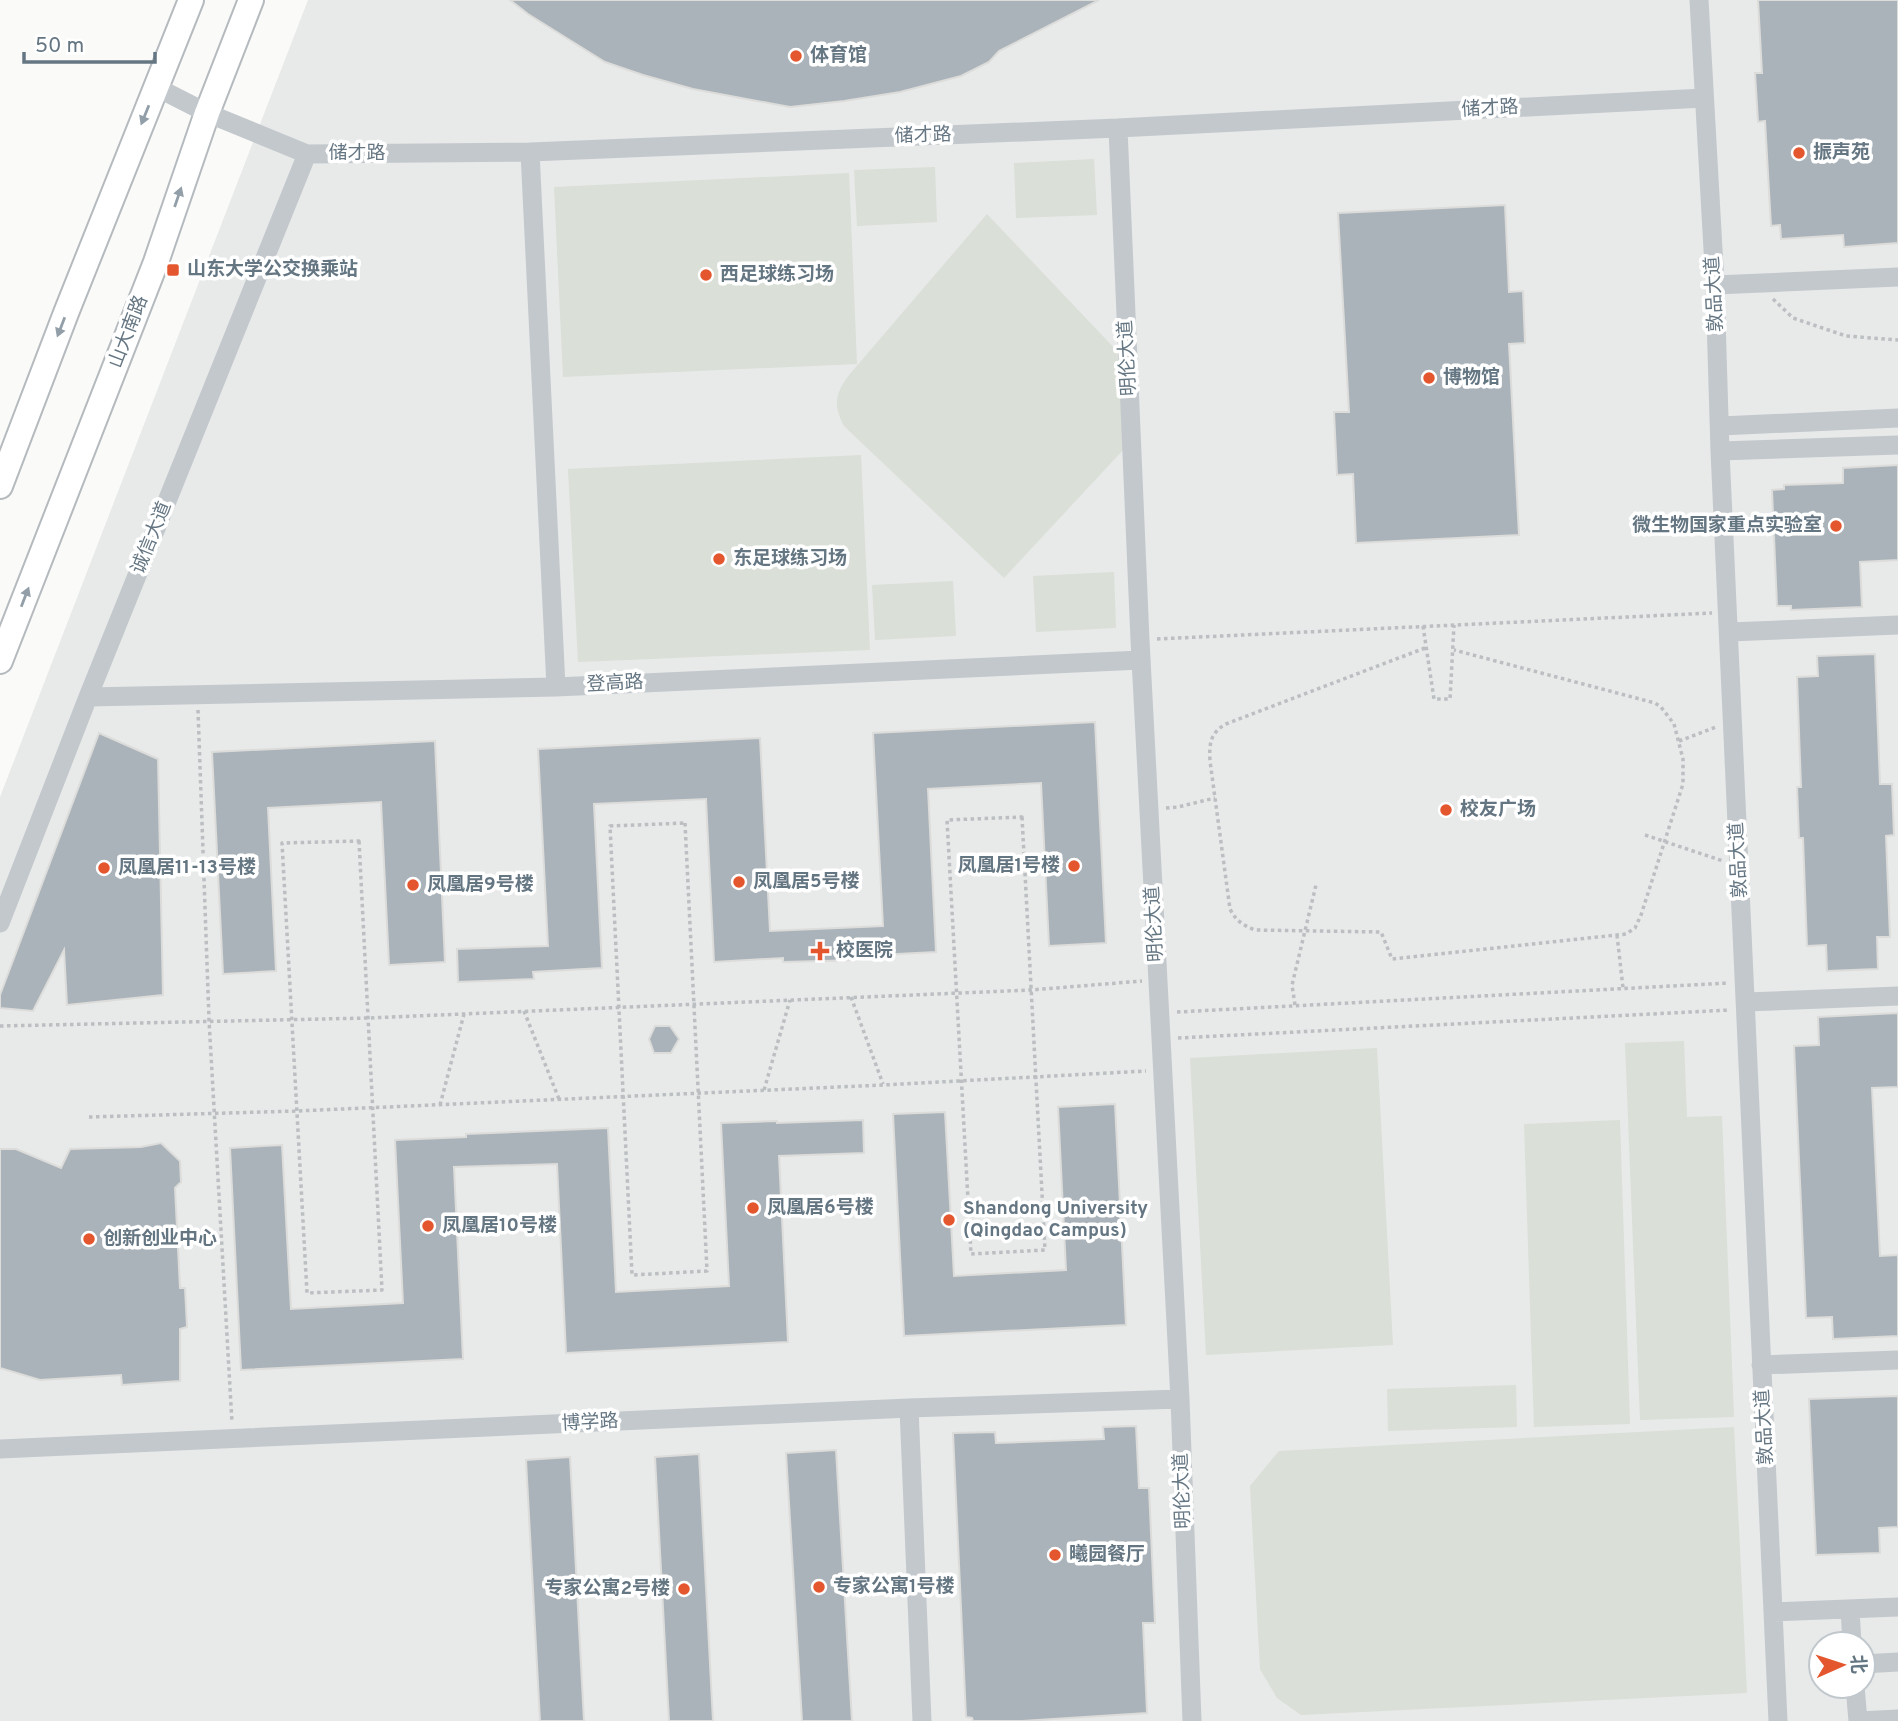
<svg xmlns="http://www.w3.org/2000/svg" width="1898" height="1721" font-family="Overpass,'Noto Sans SC',sans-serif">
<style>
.built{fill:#e8e9e9;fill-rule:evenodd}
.green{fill:#dadfd7}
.building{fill:#aab3b9;stroke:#dcdcda;stroke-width:2}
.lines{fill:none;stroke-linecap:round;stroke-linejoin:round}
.major-casing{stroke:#b5babe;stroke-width:28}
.path{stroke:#bbbfc2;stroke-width:3.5;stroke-dasharray:3.5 3.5;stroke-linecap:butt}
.minor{stroke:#c3c8cc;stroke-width:19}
.major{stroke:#fff;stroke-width:24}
.oneway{fill:#939fa8}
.poi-dot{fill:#e4572e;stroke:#fff;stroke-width:2.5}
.labels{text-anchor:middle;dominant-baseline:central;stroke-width:7;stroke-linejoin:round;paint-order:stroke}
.poi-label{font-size:19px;font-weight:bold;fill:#657683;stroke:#fff;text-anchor:start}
.street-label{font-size:19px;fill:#657683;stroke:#fff}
</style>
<rect width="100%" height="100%" fill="#fafaf8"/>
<path class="built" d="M308,0H1898V1721H0V797ZM1821,1644H1863V1686H1821Z"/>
<path class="green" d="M1094,159L1097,215L1016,218L1014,163Z
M935,167L937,222L857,226L854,170Z
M849,173L857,364L563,377L554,187Z
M987,214L1118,352L1124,449L1004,578L844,426C833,405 835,394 849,375Z
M861,455L870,650L578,662L568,469Z
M1114,572L1116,628L1036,632L1033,576Z
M953,581L956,636L875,640L872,585Z
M1684,1041L1687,1117L1722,1116L1734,1417L1640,1420L1625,1043Z
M1377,1048L1393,1345L1206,1355L1190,1058Z
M1620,1120L1630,1424L1534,1427L1524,1124Z
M1516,1385L1517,1427L1388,1431L1387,1389Z
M1734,1427L1747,1693L1301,1715L1277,1698L1260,1669L1250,1486L1279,1451Z"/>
<path class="building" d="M510,0H1099L999,51L989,62L961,76L900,92L844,101L790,107L693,89L643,75L605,62L528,14Z
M1758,0H1898V243L1844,247L1843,235L1781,239L1780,225L1771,226L1765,121L1758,122L1755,73H1762Z
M1505,205L1509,292L1523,291L1525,343L1509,344L1519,535L1356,543L1353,474L1337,475L1334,412H1349L1338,213Z
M1898,465V560L1860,562L1862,607L1791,610V606H1777L1772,490L1784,489V485L1843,483V468Z
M1875,654L1880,784H1892L1894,835L1886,836L1890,937H1877L1878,969L1827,971L1826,945L1807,946L1803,838H1799L1797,787H1801L1797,677L1818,676L1817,656Z
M1095,722L1106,943L1049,946L1041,783L928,789L936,952L859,956V960L783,962V958L714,962L706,799L594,804L602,968L533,972L534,979L458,982L457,949L548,946L538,749L760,738L770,931L883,926L873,733Z
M99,733L158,759L163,995L67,1005L64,950L33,1011L0,1008V995Z
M435,741L445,962L389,965L381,802L268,808L276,971L223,974L212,752Z
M1898,1013V1087L1872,1088L1880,1256L1898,1255V1336L1833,1339L1832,1317L1806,1318L1794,1046L1819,1045L1818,1017Z
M655,1026H670L679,1039L671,1053H654L649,1039Z
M1115,1104L1126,1325L904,1336L893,1114L945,1112L954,1276L1066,1270L1058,1107Z
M863,1120L864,1153L779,1156L788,1342L566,1353L557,1164L454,1167L463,1359L241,1370L230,1148L282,1145L291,1309L403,1303L395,1140L466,1137V1134L608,1128L616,1292L729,1286L721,1123L777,1121V1123Z
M161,1143L180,1161L181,1182L175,1188L180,1288H185L187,1327L180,1329V1381L122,1385L121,1375L40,1380L0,1368V1149H16L61,1168L70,1149L141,1147Z
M1898,1396V1527L1879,1528L1880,1553L1816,1555L1809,1399Z
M1136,1426L1139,1488H1149L1155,1623H1143L1147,1713L1022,1721H973L972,1718L966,1717L953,1433L995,1432L996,1443L1104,1439L1103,1427Z
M836,1450L852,1721H802L786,1453Z
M699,1454L713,1721H669L655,1457Z
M570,1457L584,1721H540L526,1460Z"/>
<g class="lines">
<g class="major-casing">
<path id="major" d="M0,486L66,313L191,0
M0,661L156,262L207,113L251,0"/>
</g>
<path class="path" d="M1773,299L1793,318L1846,336L1898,340
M1423,626L1434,699H1450L1454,625
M1157,639L1712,613
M1425,648L1226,724C1210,733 1209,744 1210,761L1230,909C1236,921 1243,925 1255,930L1381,932L1392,959L1626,934L1635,928L1641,915L1683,784V759L1674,724L1661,707L1655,703L1454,650
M198,710L209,1020L232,1423
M1679,741L1716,727
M1166,808L1178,807L1215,798
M1022,817L1045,1250L971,1254L947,820Z
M685,823L707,1271L632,1275L610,826Z
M1645,835L1723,861
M359,841L382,1290L307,1293L282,843Z
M1617,935L1623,988
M851,997L883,1084
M1295,1005L1292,985L1316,885
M524,1011L559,1099
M1177,1012L1729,983
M0,1026L368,1018L1031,990L1142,981
M1178,1038L1730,1010
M764,1090L790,1000
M440,1105L464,1014
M89,1117L297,1111L883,1085L1146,1071"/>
<path class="minor" d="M1699,0L1715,285L1720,451L1778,1721
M156,87L207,113L307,154L530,152L1118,128L1704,98
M1118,128L1140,640L1180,1399L1192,1721
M530,152L556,687
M1715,285L1898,277
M1720,426L1898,418
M1720,451L1898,445
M1729,632L1898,625
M88,697L556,687L1141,660
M0,923L88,697L307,154
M1746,1002L1898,996
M1761,1365L1898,1360
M909,1408L922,1721
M0,1449L909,1408L1180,1399
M1850,1609L1852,1644
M1773,1612L1898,1607
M1863,1664L1898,1662
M1855,1686L1858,1721
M1859,1721L1898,1719"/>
<use href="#major" class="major"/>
</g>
<defs><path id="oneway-solid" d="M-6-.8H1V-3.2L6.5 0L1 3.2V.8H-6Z" transform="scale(1.75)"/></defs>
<g class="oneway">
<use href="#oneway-solid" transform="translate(145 115) rotate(112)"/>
<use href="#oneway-solid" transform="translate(178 197) rotate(-71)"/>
<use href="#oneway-solid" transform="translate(61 327) rotate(111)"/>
<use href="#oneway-solid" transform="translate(25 597) rotate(-69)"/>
</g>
<g class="poi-dot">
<circle cx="796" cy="56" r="7"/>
<circle cx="1799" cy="153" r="7"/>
<rect x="166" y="263" width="14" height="14" rx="3.5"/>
<circle cx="706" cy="275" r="7"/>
<circle cx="1429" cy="378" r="7"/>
<circle cx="1836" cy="526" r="7"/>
<circle cx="719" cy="559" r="7"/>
<circle cx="1446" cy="810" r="7"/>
<circle cx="1074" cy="866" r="7"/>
<circle cx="104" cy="868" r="7"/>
<circle cx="739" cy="882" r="7"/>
<circle cx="413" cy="885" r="7"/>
<path d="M816.5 940.5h7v7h7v7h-7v7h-7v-7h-7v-7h7z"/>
<circle cx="753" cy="1208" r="7"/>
<circle cx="949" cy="1220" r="7"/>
<circle cx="428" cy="1226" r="7"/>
<circle cx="89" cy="1239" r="7"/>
<circle cx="1055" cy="1555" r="7"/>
<circle cx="819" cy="1587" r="7"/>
<circle cx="684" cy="1589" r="7"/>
</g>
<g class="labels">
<g class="poi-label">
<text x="810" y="56">体育馆</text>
<text x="1813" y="153">振声苑</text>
<text x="187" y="270">山东大学公交换乘站</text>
<text x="720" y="275">西足球练习场</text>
<text x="1443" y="378">博物馆</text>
<text x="1822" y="526" text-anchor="end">微生物国家重点实验室</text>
<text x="733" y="559">东足球练习场</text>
<text x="1460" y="810">校友广场</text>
<text x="1060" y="866" text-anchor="end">凤凰居1号楼</text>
<text x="118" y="868">凤凰居11-13号楼</text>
<text x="753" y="882">凤凰居5号楼</text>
<text x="427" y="885">凤凰居9号楼</text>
<text x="836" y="951">校医院</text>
<text x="767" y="1208">凤凰居6号楼</text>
<text x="963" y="1209">Shandong University<tspan x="963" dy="22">(Qingdao Campus)</tspan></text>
<text x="442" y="1226">凤凰居10号楼</text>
<text x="103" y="1239">创新创业中心</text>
<text x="1069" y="1555">曦园餐厅</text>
<text x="833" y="1587">专家公寓1号楼</text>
<text x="670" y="1589" text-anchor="end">专家公寓2号楼</text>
</g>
<g class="street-label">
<text transform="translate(1490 109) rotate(-3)">储才路</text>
<text transform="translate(923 136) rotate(-2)">储才路</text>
<text x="357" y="154">储才路</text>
<text transform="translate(1715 294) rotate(-93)">敦品大道</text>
<text transform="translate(129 332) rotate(-69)">山大南路</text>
<text transform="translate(1128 358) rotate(-93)">明伦大道</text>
<text transform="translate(152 538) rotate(-68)">诚信大道</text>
<text transform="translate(615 684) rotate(-3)">登高路</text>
<text transform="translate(1739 860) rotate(-93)">敦品大道</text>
<text transform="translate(1155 924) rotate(-93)">明伦大道</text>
<text transform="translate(590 1423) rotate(-3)">博学路</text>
<text transform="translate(1765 1427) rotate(-93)">敦品大道</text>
<text transform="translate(1183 1491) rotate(-92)">明伦大道</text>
</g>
</g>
<g transform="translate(1842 1665) rotate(87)"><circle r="33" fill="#ffffff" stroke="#c1c8cd" stroke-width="2"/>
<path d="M0-5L12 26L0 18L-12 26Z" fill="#e4572e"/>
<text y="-10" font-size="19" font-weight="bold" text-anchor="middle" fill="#657683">北</text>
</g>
<path d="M24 52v10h131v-10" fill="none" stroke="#657683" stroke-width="3.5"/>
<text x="35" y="52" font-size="21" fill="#657683" stroke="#ffffff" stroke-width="5" paint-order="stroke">50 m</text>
</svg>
